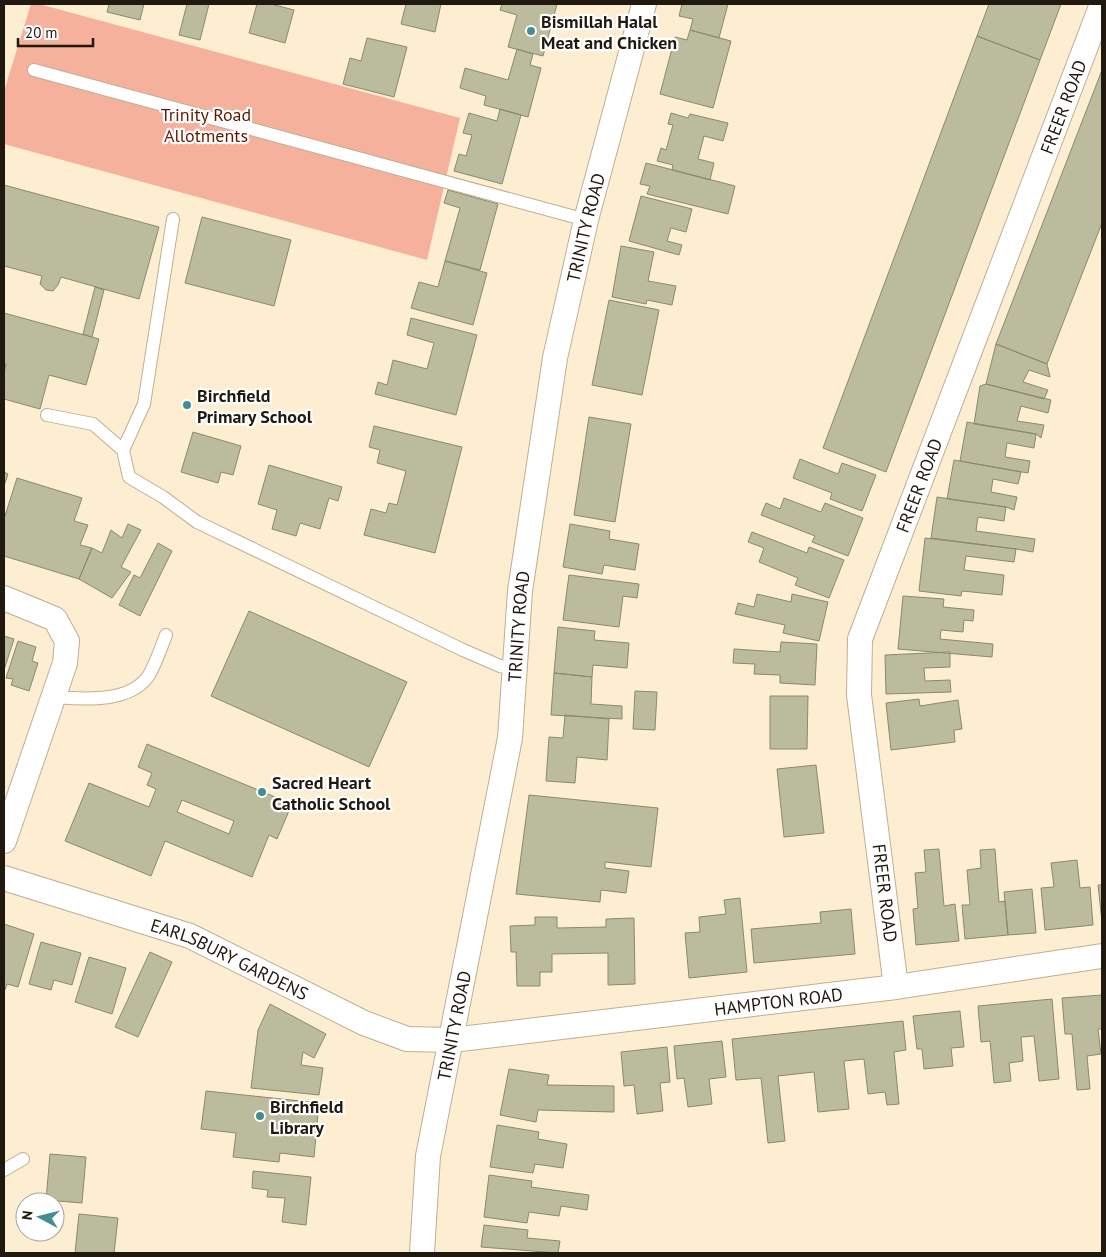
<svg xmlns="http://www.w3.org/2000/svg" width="1106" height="1257" font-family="'PT Sans',sans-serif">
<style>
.green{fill:#f5b19c}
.building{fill:#bbbb9d;stroke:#89896c;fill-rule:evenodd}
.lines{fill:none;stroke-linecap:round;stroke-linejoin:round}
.lane-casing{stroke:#bdaf94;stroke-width:14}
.street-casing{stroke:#bdaf94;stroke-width:26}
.lane{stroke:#fff;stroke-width:12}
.street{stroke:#fff;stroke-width:24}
.poi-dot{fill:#458d90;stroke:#fff;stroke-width:2}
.labels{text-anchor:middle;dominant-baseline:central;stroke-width:4.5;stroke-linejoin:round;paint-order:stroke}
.poi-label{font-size:18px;font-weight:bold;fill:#1f190f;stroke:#fff;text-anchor:start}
.street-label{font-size:18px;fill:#1f190f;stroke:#fff}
.park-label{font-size:18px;fill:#621700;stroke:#fff}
</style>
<rect width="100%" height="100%" fill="#fdeed1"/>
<path class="green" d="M31,4H39L460,118L427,260L4,144V91Z"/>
<path class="building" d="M109,4H144L140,20L107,12Z
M187,4H209L200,40L179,35Z
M257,4H271L294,10L285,43L249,33Z
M406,4H441L435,32L401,24Z
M502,4H557L543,56L508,47L517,15L500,10Z
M682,4H728L719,38L690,30L693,19L679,16Z
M989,4H1061L1040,60L977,36Z
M690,30L731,41L713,108L660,94L675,37L687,40Z
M977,36L1040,60L886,472L823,448Z
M367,38L407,47L394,97L343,84L350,58L361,61Z
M517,49L533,54L530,65L541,68L528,117L484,105L486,96L460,88L465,68L508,80Z
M1102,70V223L1047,364L996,344Z
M500,109L521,115L502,184L454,171L459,154L466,156L472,135L463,133L469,113L497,121Z
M671,113L688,118L690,114L728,123L723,141L704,136L698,159L714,163L710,180L672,170L673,165L657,161L661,148L666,150L673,125L668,124Z
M646,163L735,186L728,214L647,194L650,186L640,184Z
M4,185L159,227L139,299L61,277L58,285L53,291L46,290L40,284L42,276L4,266Z
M448,190L498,204L480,270L445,261L460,208L444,203Z
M641,196L692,209L686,232L671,228L667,241L682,245L679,255L629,241Z
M202,217L291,240L274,306L185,283Z
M621,246L654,252L648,281L676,286L672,305L647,300L646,304L612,297Z
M445,261L487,273L473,325L411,308L419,282L438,287Z
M95,287L104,290L92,337L83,334Z
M609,300L659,310L642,395L592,385Z
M4,313L99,339L86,385L49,375L40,409L4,399V373L6,364H4Z
M411,318L477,335L456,415L375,394L378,382L387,385L393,360L427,369L434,343L407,335Z
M996,344L1047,364L1050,377L1029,370L1023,382L1048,390L1044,399L986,384Z
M986,384L1051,400L1048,413L1021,406L1017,421L1044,425L1041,438L1036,434L974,424L980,386Z
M589,417L631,424L615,522L574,515Z
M967,422L1036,434L1034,448L1007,443L1005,457L1030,461L1028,473L960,461Z
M374,426L462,447L435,553L364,535L371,509L386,513L389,503L397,505L406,471L377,463L380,450L369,447Z
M193,432L241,446L233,475L221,472L218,483L181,472Z
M800,459L838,474L842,463L876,475L862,511L830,499L832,493L793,478Z
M954,460L1021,472L1018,484L993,479L991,492L1017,497L1014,510L1006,507L947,499Z
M269,465L342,487L338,501L329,498L320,529L300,523L296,536L272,529L277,510L258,504Z
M4,472L8,474L4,486Z
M17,478L82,498L74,521L88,525L80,545L92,548L79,579L4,556V519Z
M937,497L1006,507L1004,521L978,517L976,531L1035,539L1033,552L1016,549L931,538Z
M784,498L821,512L825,503L863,518L848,556L812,542L815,536L761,515L766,503L780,509Z
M128,524L141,530L121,567L131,572L112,598L79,579L92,548L102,553L111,530L122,538Z
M570,524L610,531L609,539L639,544L635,570L604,565L602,574L563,567Z
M752,532L807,553L809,547L844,560L829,598L795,585L798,578L759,562L764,548L748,542Z
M925,538L1016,549L1014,562L966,556L964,570L1004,575L1002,595L962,591L961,596L919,591Z
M158,543L172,551L140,616L119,605L134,575L140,578Z
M569,575L639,584L637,598L623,596L619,627L563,620Z
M757,594L791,602L792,594L828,602L819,641L783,633L785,625L735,614L738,603L754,607Z
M903,596L944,599L943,607L974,610L973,621L964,620L963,632L941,630L940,639L993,644L992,657L898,649Z
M249,611L407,682L369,767L211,696Z
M558,627L595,631L594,640L629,643L627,668L593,665L592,677L554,673Z
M4,636L14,639L4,670Z
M18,641L36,647L32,661L38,663L29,691L11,685L13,679L6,678Z
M781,642L817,644L815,685L780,683V675L754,674L755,664L733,663L734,649L780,652Z
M950,652V667L924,668L925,681L950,680L951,692L886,694L885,655Z
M554,673L592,677L591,704L622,706V719L551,715Z
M635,691L657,692L655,730L633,729Z
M770,696H808L807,749H770Z
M919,699L920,706L958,700L962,729L954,730L955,742L891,750L886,703Z
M565,715L609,719L607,760L577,757L575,783L546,781L549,737L563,738Z
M147,744L292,804L277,839L269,835L252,877L165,841L151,876L65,841L89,783L149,807L156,789L147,785L152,773L138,767ZM182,800L234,821L229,834L177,812Z
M816,765L824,833L784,837L777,769Z
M529,795L658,808L651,867L605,862V868L629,871L626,893L601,890L600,902L516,894Z
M939,849L944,906L955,904L959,941L916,945L913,909L918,908L915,873L926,872L924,850Z
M995,849L999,902L1005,901L1008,935L965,939L962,905H970L967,870L981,868L980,850Z
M1077,860L1080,888L1090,887L1093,925L1045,930L1041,888L1054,887L1051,863Z
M1098,885H1102V922Z
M1032,889L1036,933L1008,935L1004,892Z
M740,898L747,972L689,978L685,933L700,932L699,917L726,914L724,900Z
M851,909L855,954L754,963L751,929L821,923L820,912Z
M535,917H557V928L606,927V919L634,918L635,984L608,985V953L552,954V972H540V986H517L516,952H511L510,926L535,925Z
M4,924L34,934L18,987L7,984L5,990L4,989Z
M41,942L81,953L72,985L54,980L51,990L29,984Z
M150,952L172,962L138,1037L115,1027Z
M89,957L126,968L112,1014L75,1002Z
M1102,995V1029H1098L1101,1054L1087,1056L1090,1089L1077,1090L1072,1034H1065L1062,998Z
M1052,999L1059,1079L1039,1081L1034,1036L1021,1037L1023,1061L1009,1063L1011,1081L994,1083L990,1041L981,1042L978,1006Z
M270,1004L326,1034L314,1058L303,1052L301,1065L323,1068L319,1095L251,1088L258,1030Z
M960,1011L964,1047L951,1048L953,1066L924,1069L922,1049H917L913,1016Z
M903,1021L906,1050L894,1052L899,1104L887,1105L885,1092L868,1094L864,1059L844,1061L849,1109L818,1112L814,1072L778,1076L785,1141L768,1143L761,1078L736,1080L732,1039Z
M722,1041L726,1077L709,1079L712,1104L688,1107L684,1078L677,1079L674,1046Z
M667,1047L670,1082L660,1083L663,1111L637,1114L634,1085L624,1086L621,1052Z
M509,1069L549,1075L547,1085L614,1086V1112L538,1110L536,1122L500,1115Z
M206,1091L319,1103L314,1157L280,1153L279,1162L233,1157L236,1133L201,1129Z
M497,1125L539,1132L538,1139L567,1144L563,1168L535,1164L533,1173L490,1167Z
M50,1154L86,1157L82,1203L46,1200Z
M253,1171L311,1177L306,1225L282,1222L285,1198L267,1197L268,1190L252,1188Z
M489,1175L532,1181L531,1187L589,1195L587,1210L561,1206L559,1216L529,1212L527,1223L484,1217Z
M79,1214L118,1218L114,1253H75Z
M484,1225L528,1230L527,1238L560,1241L558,1253L481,1247Z"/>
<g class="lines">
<g class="lane-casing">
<path id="lane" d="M34,70L586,220
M47,415L93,424L123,450L129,477L163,497L197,522L463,650L500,666L515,669
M123,450L144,404L173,219
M53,697C82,699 130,704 149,675C156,663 161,648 166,635
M4,1170L23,1159"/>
</g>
<g class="street-casing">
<g id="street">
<path d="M4,598L55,619L67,641L65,663L4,841"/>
<path id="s1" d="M4,878L190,936L364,1023L407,1039L452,1040L896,987L1102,956"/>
<path id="s2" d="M896,987L859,695L860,639L1102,4"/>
<path id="s3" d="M422,1253L428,1156L510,738L520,591L555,358L586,220L644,4"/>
</g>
</g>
<use href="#lane" class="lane"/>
<use href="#street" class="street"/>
</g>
<g class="poi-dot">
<circle cx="531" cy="31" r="5"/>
<circle cx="187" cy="405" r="5"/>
<circle cx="262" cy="792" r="5"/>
<circle cx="260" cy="1116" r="5"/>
</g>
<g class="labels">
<g class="poi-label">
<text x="541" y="21">Bismillah Halal<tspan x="541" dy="21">Meat and Chicken</tspan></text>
<text x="197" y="395">Birchfield<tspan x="197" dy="21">Primary School</tspan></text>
<text x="272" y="782">Sacred Heart<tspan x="272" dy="21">Catholic School</tspan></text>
<text x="270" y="1106">Birchfield<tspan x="270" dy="21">Library</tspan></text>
</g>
<g class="street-label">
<text stroke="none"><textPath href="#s2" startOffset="920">FREER ROAD</textPath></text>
<text stroke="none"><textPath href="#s3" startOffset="1040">TRINITY ROAD</textPath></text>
<text stroke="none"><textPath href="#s2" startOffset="515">FREER ROAD</textPath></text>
<text stroke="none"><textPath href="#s3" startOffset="635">TRINITY ROAD</textPath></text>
<text transform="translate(885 893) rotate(83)">FREER ROAD</text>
<text stroke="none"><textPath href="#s1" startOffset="240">EARLSBURY GARDENS</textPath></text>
<text stroke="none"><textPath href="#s1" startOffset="809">HAMPTON ROAD</textPath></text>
<text stroke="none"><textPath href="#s3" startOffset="230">TRINITY ROAD</textPath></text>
</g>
<g class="park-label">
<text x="206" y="114">Trinity Road<tspan x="206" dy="21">Allotments</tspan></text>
</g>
</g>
<rect width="1106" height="1257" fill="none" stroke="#1f190f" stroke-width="10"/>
<g transform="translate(40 1217) rotate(277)"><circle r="24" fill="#ffffff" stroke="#a5a39f"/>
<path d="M0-4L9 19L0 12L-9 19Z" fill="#458d90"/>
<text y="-8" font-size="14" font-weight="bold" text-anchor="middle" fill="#1f190f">N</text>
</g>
<path d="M18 38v8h75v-8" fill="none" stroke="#1f190f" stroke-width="2.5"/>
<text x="25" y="38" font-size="15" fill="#1f190f" stroke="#ffffff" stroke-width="4" paint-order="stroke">20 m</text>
</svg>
